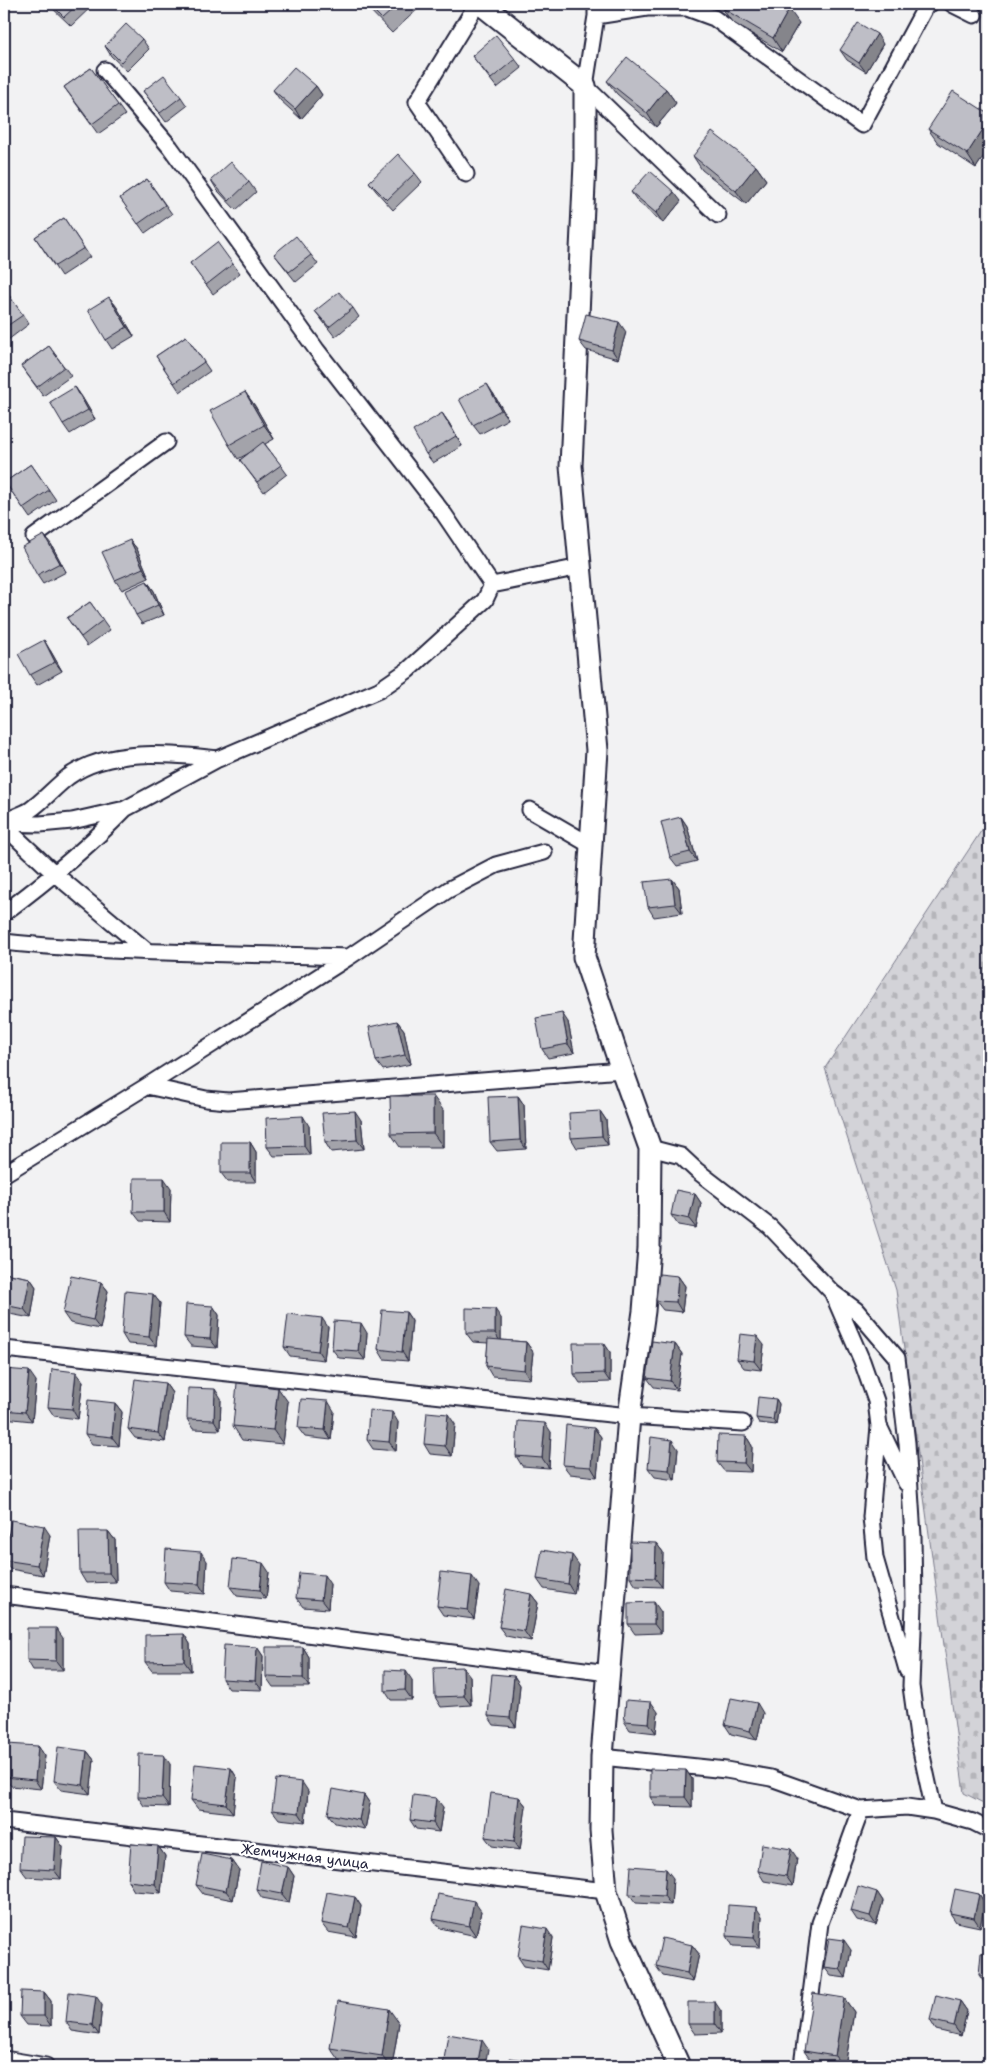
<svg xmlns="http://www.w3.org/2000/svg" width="993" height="2070" font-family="'Shantell Sans',sans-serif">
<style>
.cemetery{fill:url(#cemetery-stones);stroke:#7a7a8a}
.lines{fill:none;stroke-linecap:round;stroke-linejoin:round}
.street-casing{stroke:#22223b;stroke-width:19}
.secondary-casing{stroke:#22223b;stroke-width:25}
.street{stroke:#fff;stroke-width:15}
.secondary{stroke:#fff;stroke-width:21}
.wall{fill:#a3a3aa;stroke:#22223b}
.shaded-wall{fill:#85858b;stroke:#22223b}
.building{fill:#bebec6;stroke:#22223b}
.labels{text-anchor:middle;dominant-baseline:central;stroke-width:4.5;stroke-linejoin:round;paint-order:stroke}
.street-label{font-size:14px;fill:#22223b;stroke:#fff}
</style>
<defs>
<pattern id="cemetery-stones" width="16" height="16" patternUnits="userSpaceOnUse" patternTransform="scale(1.25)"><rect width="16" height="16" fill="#d3d3d8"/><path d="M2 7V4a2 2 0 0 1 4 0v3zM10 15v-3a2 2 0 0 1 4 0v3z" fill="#b5b5ba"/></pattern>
</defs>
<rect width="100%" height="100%" fill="#f2f2f3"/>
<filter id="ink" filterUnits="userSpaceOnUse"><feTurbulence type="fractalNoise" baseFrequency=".02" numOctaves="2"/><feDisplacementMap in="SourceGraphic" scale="10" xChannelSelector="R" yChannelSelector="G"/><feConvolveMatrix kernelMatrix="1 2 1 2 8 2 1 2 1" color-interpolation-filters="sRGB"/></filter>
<g filter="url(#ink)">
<path class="cemetery" d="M989,819V1806L964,1793L896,1290L825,1068Z"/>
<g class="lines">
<g class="street-casing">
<path id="street" d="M596,4V16L585,86L718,215
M952,4L974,15
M596,16L647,8H687L714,18L862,125L927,4H930
M466,174L417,102L477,4
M34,537L166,442
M492,585L580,567
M530,810L592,846
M6,821C14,817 23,814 30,810C44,800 55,787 68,777C109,747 170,754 218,759
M4,823L40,824L72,821L125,809L218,759L379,690L408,670L485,600L492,585L444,514L316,349L170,147L105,70
M4,826L55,874L147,951
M4,913C47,881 88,847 125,809
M4,942C118,954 234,953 349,957
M147,1086L206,1099L228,1101L622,1070
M650,1148L681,1156L696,1170L770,1227L833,1293L856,1310L897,1358L907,1443L913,1536L914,1604L911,1686L918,1737L934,1811
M4,1174L147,1086L349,957L448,890L496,865L544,852
M833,1294L862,1361L876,1401L879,1426L871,1517L875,1558L907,1670
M4,1349L629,1416L743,1423
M879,1426L906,1483
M4,1595L608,1673
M602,1757L726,1770L771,1778L861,1810L907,1807L934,1811L973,1822L989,1830
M4,1821L606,1891
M4,2059L46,2066
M802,2066L820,1923L861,1810"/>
</g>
<g class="secondary-casing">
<path id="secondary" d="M481,4L585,86V163L571,466L597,750L584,957L622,1070L650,1148L649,1248L644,1311L629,1416L602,1757L601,1830L606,1891L622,1941L679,2066"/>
</g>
<use href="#street" class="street"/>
<use href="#secondary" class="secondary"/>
</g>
<path class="wall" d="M48,4H94L71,26Z
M364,4H420L421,6L392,33Z
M722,8L799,23L782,52L732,22Z
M142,39L149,49L127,71L111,56L105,46Z
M883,44L866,72L847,60L840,50Z
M472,56L515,59L522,68L497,88Z
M91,68L125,115L98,134L64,87Z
M607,81L666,89L676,103L656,127L617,94Z
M316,86L322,95L301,119L280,100L273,90Z
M143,91L181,97L187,106L166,122Z
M989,114V148L976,168L938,143L928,129Z
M693,156L756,166L766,180L746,204L702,170Z
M4,172L7,177L4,180Z
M415,173L422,182L393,210L376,191L369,182Z
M147,179L172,214L145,233L120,198Z
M211,180L249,182L256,192L236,210L217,190Z
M631,192L681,201L663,223L638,202Z
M64,218L90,257L61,276L35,237Z
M274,254L311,255L318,264L296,282Z
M190,263L233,264L240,273L213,294Z
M8,294L29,324L4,343V297Z
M109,297L116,306L134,336L112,349L106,340Z
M353,308L359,317L335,337L315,311Z
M626,332L618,359L586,350L579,341Z
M186,336L210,371L180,392L156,356Z
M49,346L71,376L43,396L21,366Z
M75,387L82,397L95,419L70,434L63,424Z
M245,392L255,406L274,439L265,444L287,474L264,492L240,460L251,452L238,459L229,445Z
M493,393L508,419L480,434L473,425Z
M442,413L449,423L462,446L433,463L426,454Z
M31,464L56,500L30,518L5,482Z
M130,540L137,549L149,578L122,590L115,580Z
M51,544L66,572L43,584L37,575Z
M147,581L154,591L164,615L142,624L136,615Z
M90,602L110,630L87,646L67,618Z
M50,650L62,671L37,685L30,675Z
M681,817L687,826L697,861L677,866L670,857Z
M672,879L679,888L682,913L654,917L648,907Z
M397,1021L404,1030L411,1064L383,1070L376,1061Z
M568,1022L574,1053L548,1058L542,1049Z
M518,1096L524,1105L526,1149L497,1151L490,1142Z
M443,1110V1147H400L391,1134Z
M600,1111L606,1120L608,1145L577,1148L571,1138Z
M361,1120L364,1149L331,1152L325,1142Z
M309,1126L310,1155L274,1156L267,1147Z
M250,1142L256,1152V1182H228L221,1173Z
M171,1188L170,1222L140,1221L133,1212Z
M695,1194L701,1203L696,1228L678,1225L671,1215Z
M4,1273L30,1278L36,1287L31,1318L4,1313Z
M678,1276L685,1286L682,1312L663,1310L656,1301Z
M101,1282L108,1291L100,1329L70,1323L63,1313Z
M153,1294L160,1303L156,1346L128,1344L122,1334Z
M213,1306L219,1315L217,1348L191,1346L184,1337Z
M406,1312L412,1321L408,1361L384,1359L378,1349Z
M501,1318V1340L526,1342L533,1352L530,1379L492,1376L486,1366L488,1343L473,1342L466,1333Z
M328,1327L324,1360L290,1356L284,1347Z
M367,1333L365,1360L339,1358L332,1349Z
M604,1343L610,1352V1382L580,1383L574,1374Z
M675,1344L682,1354L677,1390L654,1387L647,1378Z
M764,1345L761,1370L744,1368L737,1359Z
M4,1369L36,1381L32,1421L4,1418Z
M83,1381L78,1419L54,1416L48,1407Z
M165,1383L172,1393L165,1442L135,1438L128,1429Z
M221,1398L220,1430L193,1429L187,1419Z
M776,1399L779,1404L776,1425L759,1423L756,1418Z
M288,1402L283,1444L242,1440L233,1426Z
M115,1403L122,1412L119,1446L92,1444L85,1434Z
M334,1411L331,1440L305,1437L298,1428Z
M398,1422L396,1451L373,1449L367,1440Z
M455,1424L452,1456L430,1454L424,1444Z
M594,1428L601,1437L597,1477L570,1474L563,1465Z
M551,1432L549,1468L522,1466L516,1456Z
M746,1436L752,1446L751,1472L724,1471L717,1462Z
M678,1449L675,1480L655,1477L648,1468Z
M108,1531L115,1540L116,1582L86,1583L80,1573Z
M50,1535L43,1575L10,1569L4,1560Z
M656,1543L663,1552L662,1587L636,1586L630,1577Z
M207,1561L205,1594L170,1591L164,1582Z
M579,1565L574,1594L544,1589L537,1579Z
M269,1572L266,1599L237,1596L230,1587Z
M330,1584L328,1609L303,1607L296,1598Z
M479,1586L474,1619L443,1615L437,1606Z
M531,1594L538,1603L531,1641L506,1636L499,1627Z
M661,1612V1633L635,1634L628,1624Z
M184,1634L190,1644L191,1671H152L145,1662Z
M63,1638V1670H33L27,1660Z
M257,1647L263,1656L262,1690L229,1689L222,1679Z
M303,1647L309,1657V1687H273L266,1677Z
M470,1676L471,1705L441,1707L435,1697Z
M514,1676L520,1685L516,1727L494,1725L488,1716Z
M412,1680V1700H391L385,1691Z
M658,1712L656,1733L630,1730L624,1721Z
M763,1713L757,1740L731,1734L725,1725Z
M38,1746L45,1756L41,1789L11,1786L4,1777Z
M87,1751L94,1760L90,1794L61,1790L54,1781Z
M170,1764L169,1807L144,1806L138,1797Z
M231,1768L237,1778L233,1813L198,1809L191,1800Z
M686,1770L692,1779V1807L656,1806L650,1797Z
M308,1791L305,1822L279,1819L272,1810Z
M364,1795L370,1804L365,1829L335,1823L328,1814Z
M519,1797L526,1806L520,1850L492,1846L485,1837Z
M443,1807L439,1832L416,1829L410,1820Z
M56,1837L63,1847L61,1879L27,1877L20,1868Z
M158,1846L165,1856L161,1893L134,1891L128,1881Z
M797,1858L793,1886L764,1881L758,1871Z
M232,1860L239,1870L233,1900L203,1894L196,1885Z
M288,1867L294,1876L289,1903L262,1898L256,1889Z
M673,1878L671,1905L636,1903L629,1894Z
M877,1892L883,1901L876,1925L857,1920L851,1911Z
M979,1894L985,1903L980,1927L956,1922L950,1913Z
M355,1897L361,1906L356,1937L328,1932L321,1923Z
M481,1911L476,1936L440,1928L433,1919Z
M762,1916L760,1947L733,1946L727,1936Z
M553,1938L548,1970L524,1966L518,1957Z
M692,1945L699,1954L693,1982L663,1976L656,1966Z
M851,1950L846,1978L831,1976L824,1967Z
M989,1953V1985H986L979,1975Z
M44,1992L51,2001V2026L27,2025L20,2016Z
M844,1998L854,2012L845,2066H822L814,2065L804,2051Z
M960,2001L967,2011L961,2036L936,2030L930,2020Z
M102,2005L99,2035L72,2031L66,2022Z
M721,2011V2033L695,2034L688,2024Z
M399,2023L392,2066H369L340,2062L330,2048Z"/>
<path class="shaded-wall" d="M789,9L799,23L782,52L773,38Z
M877,34L883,44L866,72L859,63Z
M316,86L322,95L301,119L295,109Z
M666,89L676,103L656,127L647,113Z
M989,120V148L976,168L967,154Z
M756,166L766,180L746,204L736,191Z
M674,192L681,201L663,223L656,213Z
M109,297L116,306L134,336L127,327Z
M619,322L626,332L618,359L612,350Z
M487,384L493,393L508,419L501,410Z
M75,387L82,397L95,419L88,410Z
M245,392L255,406L274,439L264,425Z
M442,413L449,423L462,446L456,436Z
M44,535L51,544L66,572L60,563Z
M130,540L137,549L149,578L143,568Z
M147,581L154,591L164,615L158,605Z
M44,640L50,650L62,671L55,662Z
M681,817L687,826L697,861L690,852Z
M672,879L679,888L682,913L675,904Z
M562,1013L568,1022L574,1053L568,1044Z
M397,1021L404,1030L411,1064L405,1055Z
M433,1096L443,1110V1147L433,1133Z
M518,1096L524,1105L526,1149L520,1140Z
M355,1111L361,1120L364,1149L357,1140Z
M600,1111L606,1120L608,1145L602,1136Z
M303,1116L309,1126L310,1155L304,1146Z
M250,1142L256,1152V1182L250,1173Z
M164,1178L171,1188L170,1222L164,1212Z
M695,1194L701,1203L696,1228L689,1219Z
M678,1276L685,1286L682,1312L676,1302Z
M30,1278L36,1287L31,1318L24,1309Z
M101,1282L108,1291L100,1329L93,1320Z
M153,1294L160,1303L156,1346L149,1337Z
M213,1306L219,1315L217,1348L210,1339Z
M495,1309L501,1318V1343L495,1333Z
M406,1312L412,1321L408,1361L402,1352Z
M322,1318L328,1327L324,1360L318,1351Z
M361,1323L367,1333L365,1360L358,1351Z
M757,1336L764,1345L761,1370L754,1361Z
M526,1342L533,1352L530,1379L524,1370Z
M604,1343L610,1352V1382L604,1373Z
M675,1344L682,1354L677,1390L670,1381Z
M29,1371L36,1381L32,1421L25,1412Z
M76,1372L83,1381L78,1419L72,1409Z
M165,1383L172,1393L165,1442L158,1433Z
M278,1388L288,1402L283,1444L273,1430Z
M215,1389L221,1398L220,1430L214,1420Z
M776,1399L779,1404L776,1425L773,1420Z
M328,1401L334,1411L331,1440L325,1430Z
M115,1403L122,1412L119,1446L112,1437Z
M392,1412L398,1422L396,1451L389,1442Z
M448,1414L455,1424L452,1456L445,1446Z
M545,1423L551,1432L549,1468L542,1458Z
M594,1428L601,1437L597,1477L591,1467Z
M746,1436L752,1446L751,1472L744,1463Z
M672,1440L678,1449L675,1480L669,1470Z
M44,1526L50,1535L43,1575L37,1565Z
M108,1531L115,1540L116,1582L109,1573Z
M656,1543L663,1552L662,1587L655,1578Z
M201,1552L207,1561L205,1594L199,1584Z
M572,1555L579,1565L574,1594L568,1584Z
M263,1563L269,1572L266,1599L260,1590Z
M324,1575L330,1584L328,1609L321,1600Z
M472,1576L479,1586L474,1619L468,1610Z
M531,1594L538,1603L531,1641L524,1631Z
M654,1602L661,1612V1633L654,1624Z
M56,1628L63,1638V1670L56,1661Z
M184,1634L190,1644L191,1671L184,1661Z
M257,1647L263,1656L262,1690L255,1681Z
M303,1647L309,1657V1687L303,1678Z
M463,1667L470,1676L471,1705L464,1696Z
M406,1671L412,1680V1700L405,1690Z
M514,1676L520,1685L516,1727L510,1718Z
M651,1702L658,1712L656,1733L649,1723Z
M757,1703L763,1713L757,1740L750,1731Z
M38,1746L45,1756L41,1789L35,1780Z
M87,1751L94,1760L90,1794L83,1785Z
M164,1755L170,1764L169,1807L162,1798Z
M231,1768L237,1778L233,1813L226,1804Z
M686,1770L692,1779V1807L685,1797Z
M302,1782L308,1791L305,1822L299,1813Z
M364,1795L370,1804L365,1829L359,1820Z
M519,1797L526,1806L520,1850L514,1841Z
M436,1798L443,1807L439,1832L433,1823Z
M56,1837L63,1847L61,1879L54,1870Z
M158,1846L165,1856L161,1893L155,1884Z
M791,1849L797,1858L793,1886L786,1876Z
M232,1860L239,1870L233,1900L226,1891Z
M288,1867L294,1876L289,1903L282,1894Z
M666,1869L673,1878L671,1905L664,1896Z
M877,1892L883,1901L876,1925L870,1916Z
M979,1894L985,1903L980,1927L974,1918Z
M355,1897L361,1906L356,1937L349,1928Z
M474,1901L481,1911L476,1936L469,1926Z
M756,1907L762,1916L760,1947L754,1938Z
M547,1929L553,1938L548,1970L542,1961Z
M844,1940L851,1950L846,1978L840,1969Z
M692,1945L699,1954L693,1982L687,1973Z
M44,1992L51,2001V2026L44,2016Z
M96,1996L102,2005L99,2035L92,2025Z
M844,1998L854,2012L845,2066H842L835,2056Z
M960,2001L967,2011L961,2036L954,2026Z
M715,2002L721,2011V2033L715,2024Z
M389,2009L399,2023L392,2066H389L382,2056Z
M482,2040L488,2049L485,2066H477Z"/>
<path class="building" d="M51,4H78L64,17Z
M367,4H399L382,19Z
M725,4H780L789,9L773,38L722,8Z
M858,23L877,34L859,63L840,50Z
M126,24L142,39L121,62L105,46Z
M496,35L515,59L491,79L472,56Z
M627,57L666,89L647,113L607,81Z
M294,67L316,86L295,109L273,90Z
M91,68L118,105L92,124L64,87Z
M164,75L181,97L160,113L143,91Z
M953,91L989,114V120L967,154L928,129Z
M712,132L756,166L736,191L693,156Z
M398,154L415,173L387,200L369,182Z
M231,162L249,182L229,201L211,180Z
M650,171L674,192L656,213L631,192Z
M147,179L165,205L138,224L120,198Z
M64,218L84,248L55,266L35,237Z
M296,236L311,255L289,272L274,254Z
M217,242L233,264L206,285L190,263Z
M339,292L353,308L329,327L315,311Z
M8,294L23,315L4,328V297Z
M109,297L127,327L106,340L88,310Z
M586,314L619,322L612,350L579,341Z
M186,336L204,362L174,383L156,356Z
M49,346L64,367L37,387L21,366Z
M487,384L501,410L473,425L459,399Z
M75,387L88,410L63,424L50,402Z
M245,392L264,425L229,445L210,411Z
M442,413L456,436L426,454L413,431Z
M263,442L281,465L257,482L240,460Z
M31,464L49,490L23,508L5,482Z
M44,535L60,563L37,575L22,547Z
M130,540L143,568L115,580L102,552Z
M147,581L158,605L136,615L125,591Z
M90,602L103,620L81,637L67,618Z
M44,640L55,662L30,675L18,654Z
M681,817L690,852L670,857L661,822Z
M672,879L675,904L648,907L644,882Z
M562,1013L568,1044L542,1049L536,1018Z
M397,1021L405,1055L376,1061L369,1027Z
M390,1096H433V1133L391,1134Z
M518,1096L520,1140L490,1142L488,1097Z
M355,1111L357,1140L325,1142L322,1113Z
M600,1111L602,1136L571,1138L569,1113Z
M303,1116L304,1146L267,1147L266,1118Z
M221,1142H250V1173H221Z
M134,1178H164V1212H133Z
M676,1190L695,1194L689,1219L671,1215Z
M4,1273L30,1278L24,1309L4,1305Z
M659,1274L678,1276L676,1302L656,1301Z
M71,1276L101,1282L93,1320L63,1313Z
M125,1291L153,1294L149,1337L122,1334Z
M186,1304L213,1306L210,1339L184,1337Z
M466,1308L495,1309V1333H466Z
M382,1310L406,1312L402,1352L378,1349Z
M288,1314L322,1318L318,1351L284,1347Z
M334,1321L361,1323L358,1351L332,1349Z
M740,1334L757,1336L754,1361L737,1359Z
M488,1339L526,1342L524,1370L486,1366Z
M652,1341L675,1344L670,1381L647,1378Z
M573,1343H604V1373L574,1374Z
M4,1369L29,1371L25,1412L4,1410Z
M52,1369L76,1372L72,1409L48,1407Z
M135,1379L165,1383L158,1433L128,1429Z
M237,1383L278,1388L273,1430L233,1426Z
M188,1388L215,1389L214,1420L187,1419Z
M758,1397L776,1399L773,1420L756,1418Z
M301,1399L328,1401L325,1430L298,1428Z
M88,1400L115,1403L112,1437L85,1434Z
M369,1410L392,1412L389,1442L367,1440Z
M427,1412L448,1414L445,1446L424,1444Z
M518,1421L545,1423L542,1458L516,1456Z
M566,1425L594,1428L591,1467L563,1465Z
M718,1435L746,1436L744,1463L717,1462Z
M651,1437L672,1440L669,1470L648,1468Z
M11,1520L44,1526L37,1565L4,1560Z
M79,1531H108L109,1573H80Z
M630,1542L656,1543L655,1578L630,1577Z
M166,1549L201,1552L199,1584L164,1582Z
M542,1550L572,1555L568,1584L537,1579Z
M233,1559L263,1563L260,1590L230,1587Z
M441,1572L472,1576L468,1610L437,1606Z
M299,1573L324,1575L321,1600L296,1598Z
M506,1589L531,1594L524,1631L499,1627Z
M654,1602V1624H628V1603Z
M27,1628H56V1661L27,1660Z
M184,1634V1661L145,1662V1635Z
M224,1645L257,1647L255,1681L222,1679Z
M266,1647H303V1678L266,1677Z
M463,1667L464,1696L435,1697L434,1668Z
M385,1670L406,1671L405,1690L385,1691Z
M492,1674L514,1676L510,1718L488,1716Z
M731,1698L757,1703L750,1731L725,1725Z
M626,1700L651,1702L649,1723L624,1721Z
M7,1744L38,1746L35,1780L4,1777Z
M58,1747L87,1751L83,1785L54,1781Z
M139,1754L164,1755L162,1798L138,1797Z
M195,1764L231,1768L226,1804L191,1800Z
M650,1769L686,1770L685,1797H650Z
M276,1779L302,1782L299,1813L272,1810Z
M333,1789L364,1795L359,1820L328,1814Z
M491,1793L519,1797L514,1841L485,1837Z
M413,1795L436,1798L433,1823L410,1820Z
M22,1836L56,1837L54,1870L20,1868Z
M131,1844L158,1846L155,1884L128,1881Z
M762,1844L791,1849L786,1876L758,1871Z
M202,1854L232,1860L226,1891L196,1885Z
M261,1861L288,1867L282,1894L256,1889Z
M631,1866L666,1869L664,1896L629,1894Z
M858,1886L877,1892L870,1916L851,1911Z
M955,1889L979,1894L974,1918L950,1913Z
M327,1892L355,1897L349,1928L321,1923Z
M438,1894L474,1901L469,1926L433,1919Z
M728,1905L756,1907L754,1938L727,1936Z
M523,1925L547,1929L542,1961L518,1957Z
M662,1938L692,1945L687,1973L656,1966Z
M829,1938L844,1940L840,1969L824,1967Z
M981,1953H989V1976L979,1975Z
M21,1991L44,1992V2016H20Z
M69,1992L96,1996L92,2025L66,2022Z
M813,1993L844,1998L835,2056L804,2051Z
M936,1995L960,2001L954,2026L930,2020Z
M338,2001L389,2009L382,2056L330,2048Z
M688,2002H715V2024H688Z
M448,2034L482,2040L477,2066H443Z
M509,2058L543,2062L542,2066H508Z"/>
</g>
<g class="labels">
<g class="street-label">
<text transform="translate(305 1856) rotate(7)">Жемчужная улица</text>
</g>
</g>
<rect width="993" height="2070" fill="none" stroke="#fff" stroke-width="20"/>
<rect x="10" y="10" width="973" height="2050" fill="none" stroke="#22223b" stroke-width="2" filter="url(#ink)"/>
</svg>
